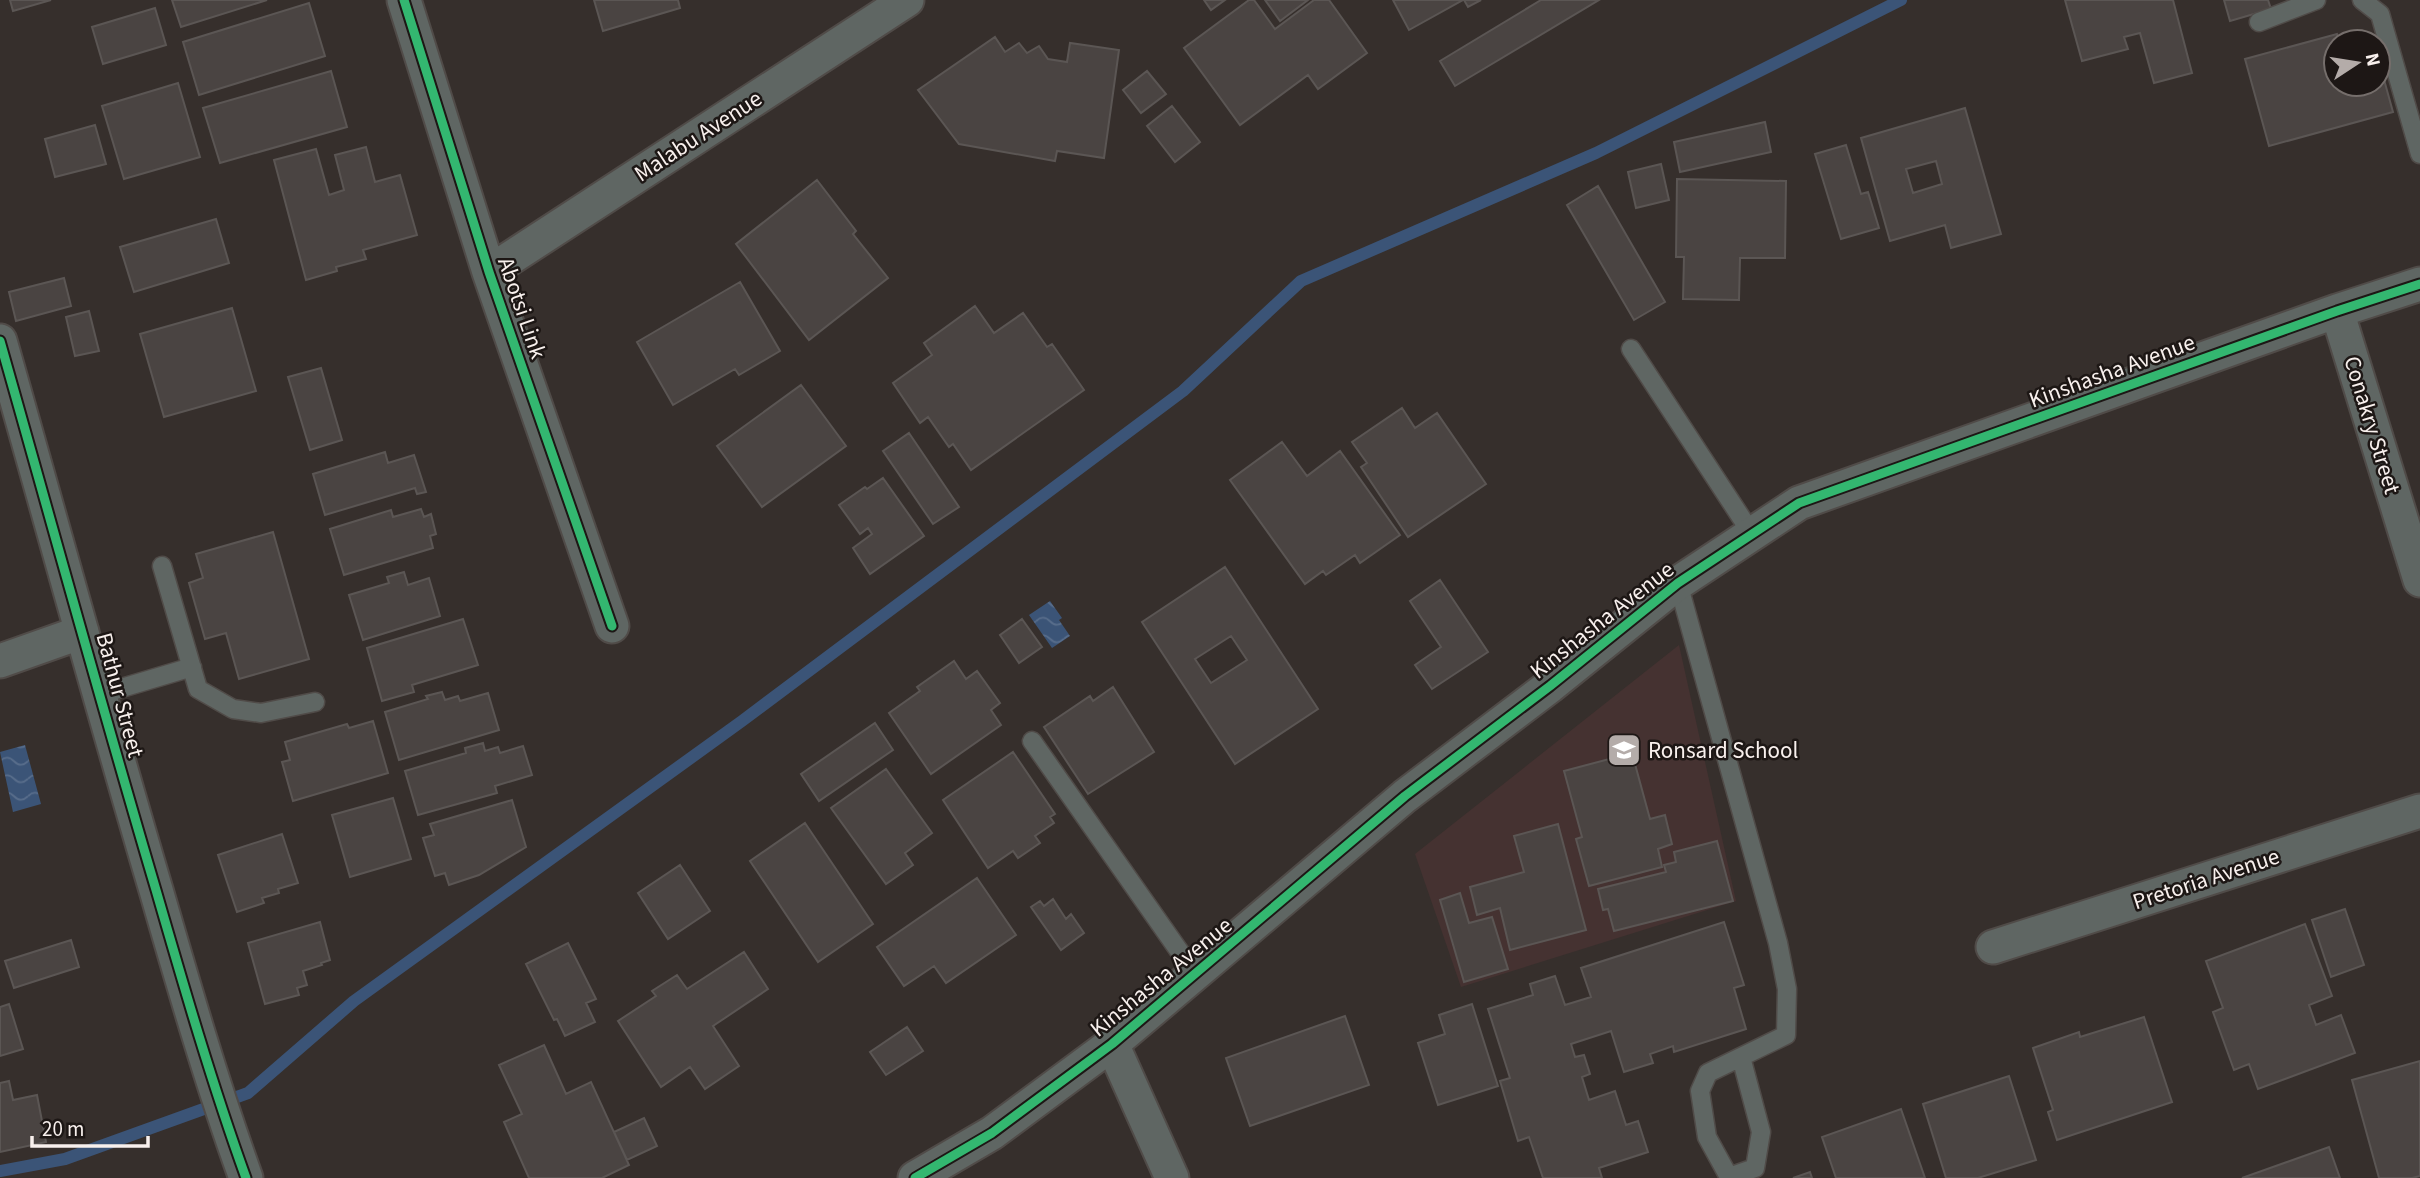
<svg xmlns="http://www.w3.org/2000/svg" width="2420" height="1178" font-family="'Source Sans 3',sans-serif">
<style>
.education{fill:#453231}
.water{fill:url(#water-waves)}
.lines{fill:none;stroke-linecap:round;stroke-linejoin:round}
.stream{stroke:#3b5477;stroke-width:12}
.building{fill:#4a4442;stroke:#5b5654;stroke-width:2;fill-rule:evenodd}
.lane-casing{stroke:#504b48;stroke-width:21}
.street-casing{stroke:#504b48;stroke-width:37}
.lane{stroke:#5f6663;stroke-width:18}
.street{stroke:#5f6663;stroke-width:33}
.cycleway-casing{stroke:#1d1715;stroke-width:13}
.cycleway{stroke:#33b770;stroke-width:9}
.labels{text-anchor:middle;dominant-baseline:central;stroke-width:5;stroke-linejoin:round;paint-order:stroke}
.street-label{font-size:23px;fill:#f8f0ed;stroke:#1d1715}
.poi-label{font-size:23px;fill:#f8f0ed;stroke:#1d1715;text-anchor:start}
</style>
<defs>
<pattern id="water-waves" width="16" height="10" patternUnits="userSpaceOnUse" patternTransform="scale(1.75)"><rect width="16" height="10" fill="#3b5477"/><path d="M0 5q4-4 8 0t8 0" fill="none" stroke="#586d8b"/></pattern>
</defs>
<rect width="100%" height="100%" fill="#362f2c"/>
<path class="education" d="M1679,645L1736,901L1461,987L1415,854Z"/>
<path class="water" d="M1050,601L1062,618L1059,620L1070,636L1052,648L1029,615Z
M25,745L41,804L13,812L0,752Z"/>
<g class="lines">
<path class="stream" d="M0,1171L65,1159L248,1093L354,1001L742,721L1183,391L1301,281L1596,153L1901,0"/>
</g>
<path class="building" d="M10,0H51L13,11Z
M172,0H267L181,27Z
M594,0H678L680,8L603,31Z
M1204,0H1225L1211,10Z
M1249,0H1254L1275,29L1314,0H1329L1367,53L1318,89L1308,75L1240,125L1184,48Z
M1265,0H1308L1280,21Z
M1393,0H1463L1409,30Z
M1464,0H1481L1468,7Z
M1541,0H1599L1455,86L1440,61Z
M2065,0H2173L2192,73L2154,83L2140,33L2124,37L2128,49L2082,61Z
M2224,0H2268L2271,9L2230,21Z
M309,3L325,56L199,95L183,42Z
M155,8L166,45L103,64L92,27Z
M2337,34L2339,42H2336V84H2378V58L2393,112L2269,146L2245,59Z
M995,37L1005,52L1019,43L1027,53L1039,46L1048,59L1067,62L1070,43L1119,50L1104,158L1057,151L1055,161L959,144L918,90Z
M331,71L347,127L220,163L203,108Z
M1147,71L1166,94L1141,113L1123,90Z
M178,83L200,157L124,179L102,106Z
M1172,106L1200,142L1175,162L1147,126Z
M1965,108L2001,234L1951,248L1945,225L1890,241L1861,138ZM1936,161L1942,184L1913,193L1906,169Z
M1765,122L1771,152L1680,172L1674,142Z
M95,125L106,164L55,177L45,139Z
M1846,145L1861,194L1868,192L1879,228L1841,239L1815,154Z
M366,147L375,182L400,175L417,235L363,250L366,259L336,267L337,271L306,280L274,160L316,149L329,195L344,190L335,155Z
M1661,164L1669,200L1636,208L1628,172Z
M1677,179L1786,181L1785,258H1740L1739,300L1683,299L1684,257H1676Z
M817,180L856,231L853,234L888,278L809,340L736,244Z
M1598,186L1665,302L1634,320L1567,205Z
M216,219L229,263L134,292L120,247Z
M64,278L71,306L16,321L9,292Z
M740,282L780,351L739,375L735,369L673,405L637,342Z
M975,306L994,333L1023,313L1047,347L1052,344L1084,390L971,470L953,444L949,447L928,417L920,423L893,383L932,355L924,343Z
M232,308L256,391L164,417L140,334Z
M89,311L99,351L75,356L66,317Z
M321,368L342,440L310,450L288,377Z
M801,385L846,446L762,507L717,446Z
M1402,408L1415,428L1437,413L1486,484L1408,537L1361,467L1367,463L1352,442Z
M909,433L959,507L933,524L883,451Z
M1282,442L1307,476L1340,451L1400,535L1360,563L1355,555L1326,575L1323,571L1305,584L1230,480Z
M385,452L388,463L414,455L426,492L417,494L415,488L325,515L313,474Z
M883,478L924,536L870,574L853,548L872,534L868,528L860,534L839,505L865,487L867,489Z
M421,509L424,517L431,514L436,534L430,536L433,548L344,575L330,529L391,510L393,517Z
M273,532L309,659L239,679L226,633L205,639L189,583L203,578L196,554Z
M1225,567L1318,709L1235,764L1142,622ZM1231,636L1247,660L1211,683L1195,659Z
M404,572L408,585L429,578L440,616L363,640L349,595L389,583L387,577Z
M1440,580L1488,652L1432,689L1415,665L1441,647L1410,601Z
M463,619L478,665L412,685L414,692L382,701L367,648Z
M1022,619L1042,647L1019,663L1000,635Z
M954,661L966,679L977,671L1000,703L991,710L1001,725L931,774L889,713L920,691L917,687Z
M1113,687L1154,752L1088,794L1044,727L1090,696L1093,701Z
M442,692L445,700L458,696L460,701L488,693L499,730L399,760L385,712L428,699L426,696Z
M373,721L388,773L293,801L282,762L290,760L285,742L347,724L349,728Z
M875,723L893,750L819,801L801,774Z
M483,743L485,751L498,747L500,753L523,746L532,775L495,786L497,793L418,815L405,771L466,753L465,748Z
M1013,752L1055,814L1050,817L1054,823L1035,836L1040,843L1018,858L1013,851L988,868L943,800Z
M1632,753L1650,819L1665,815L1672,844L1658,849L1662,867L1589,886L1576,839L1582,837L1564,771Z
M886,769L932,833L905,853L913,865L886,884L831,808Z
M393,798L411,859L350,877L332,815Z
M512,800L526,847L479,875L449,885L445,873L435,876L423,838L434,835L430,824Z
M805,823L873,924L818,962L750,861Z
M1558,824L1586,930L1510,950L1500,908L1477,915L1470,887L1524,872L1514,836Z
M282,834L298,883L278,889L279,893L262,898L264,903L237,912L218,855Z
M1717,841L1733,901L1614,931L1608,909L1603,910L1598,889L1666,872L1664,865L1676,862L1674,852Z
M680,865L710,911L668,939L638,893Z
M977,878L1016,935L946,983L934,966L904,986L877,947Z
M1460,893L1469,923L1492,917L1508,969L1464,982L1440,900Z
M1053,899L1066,919L1071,914L1084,933L1061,950L1031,907L1040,901L1044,906Z
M2345,909L2364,965L2331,977L2312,920Z
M320,922L330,960L321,963L322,965L303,971L307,985L297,988L299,995L265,1004L248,943Z
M1724,922L1744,985L1734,988L1746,1029L1674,1052L1673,1046L1650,1054L1653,1063L1624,1072L1611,1031L1571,1044L1575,1057L1584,1055L1590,1074L1582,1077L1589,1100L1615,1091L1626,1125L1638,1121L1648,1152L1599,1168L1602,1178H1543L1529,1137L1518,1141L1500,1081L1510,1078L1488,1009L1533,995L1530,984L1555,976L1565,1005L1591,997L1581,968Z
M2305,924L2332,996L2309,1005L2316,1025L2341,1015L2355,1053L2258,1089L2249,1064L2234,1070L2213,1012L2223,1008L2206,961Z
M71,940L79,967L14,988L5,961Z
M568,943L596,999L586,1003L595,1022L565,1036L557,1019L554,1020L526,964Z
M744,952L768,989L713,1026L739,1066L705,1089L690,1067L661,1087L618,1021L656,996L652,991L677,975L687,989Z
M9,1004L23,1049L0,1056V1007Z
M1472,1004L1498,1086L1438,1105L1418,1043L1445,1034L1439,1015Z
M1345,1016L1369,1085L1250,1126L1226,1058Z
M2144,1017L2172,1102L2057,1140L2048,1112L2053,1110L2033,1048L2079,1032L2080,1037Z
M907,1027L923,1051L886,1075L870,1052Z
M544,1045L566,1094L591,1082L629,1165L602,1178H529L504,1122L522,1114L499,1065Z
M2420,1061V1176L2412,1178H2379L2352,1080Z
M2009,1076L2036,1160L1978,1178H1946L1923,1104Z
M9,1081L13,1100L37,1095L46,1142L0,1152V1083Z
M1901,1109L1925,1178H1836L1822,1137Z
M644,1118L657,1146L627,1160L614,1132Z
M2329,1147L2340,1178H2242Z
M1810,1172L1812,1178H1793Z"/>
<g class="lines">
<g class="lane-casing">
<path id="lane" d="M2362,0L2380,14L2420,154
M2259,22L2316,0
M1631,349L1752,534
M162,566L198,689L233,709L261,713L315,702
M1678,583L1778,943L1787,989L1786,1035L1708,1073L1700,1091L1707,1137L1729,1177L1755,1168L1761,1132L1741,1057
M98,695L192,667
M1032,741L1196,975"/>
</g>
<g class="street-casing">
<path id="street" d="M404,0L489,272L612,626
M489,272L907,0
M2337,311L2420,580
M0,341C52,524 102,708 156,890C184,987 212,1084 246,1178
M0,661L82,632
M1993,947L2420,811
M1112,1044L1172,1178
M915,1178L992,1133L1112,1044L1405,796L1550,686L1678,583L1799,503L2337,311L2420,284"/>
</g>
<use href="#lane" class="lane"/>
<use href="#street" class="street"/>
<g class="cycleway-casing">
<path id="cycleway" d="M404,0L489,272L612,626
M0,341C52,524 102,708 156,890C184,987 212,1084 246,1178
M915,1178L992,1133L1112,1044L1405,796L1550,686L1678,583L1799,503L2337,311L2420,284"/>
</g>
<use href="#cycleway" class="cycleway"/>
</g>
<defs>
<g id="school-square" transform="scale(1.75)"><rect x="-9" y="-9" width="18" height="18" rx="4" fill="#b4aca9" stroke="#1d1715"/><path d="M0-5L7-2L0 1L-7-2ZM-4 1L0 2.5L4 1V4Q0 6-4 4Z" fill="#fff"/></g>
</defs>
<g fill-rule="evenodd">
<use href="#school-square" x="1624" y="750"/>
</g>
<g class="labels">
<g class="street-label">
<text transform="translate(698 136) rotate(-33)">Malabu Avenue</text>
<text transform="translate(522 308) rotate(71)">Abotsi Link</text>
<text transform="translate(2112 371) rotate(-20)">Kinshasha Avenue</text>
<text transform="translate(2372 425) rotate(73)">Conakry Street</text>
<text transform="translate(1602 620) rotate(-38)">Kinshasha Avenue</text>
<text transform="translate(120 695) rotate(75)">Bathur Street</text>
<text transform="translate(2206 879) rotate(-18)">Pretoria Avenue</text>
<text transform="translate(1161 977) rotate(-39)">Kinshasha Avenue</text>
</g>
<g class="poi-label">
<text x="1648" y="750">Ronsard School</text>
</g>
</g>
<g transform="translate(2357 63) rotate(78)"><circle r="33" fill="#1d1715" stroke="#756e6b" stroke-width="2"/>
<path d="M0-5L12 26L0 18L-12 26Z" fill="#b4aca9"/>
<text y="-10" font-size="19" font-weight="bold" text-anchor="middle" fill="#f8f0ed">N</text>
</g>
<path d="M32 1136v10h116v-10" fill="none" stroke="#f8f0ed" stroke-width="3.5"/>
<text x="42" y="1136" font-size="21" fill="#f8f0ed" stroke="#1d1715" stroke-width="5" paint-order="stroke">20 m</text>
</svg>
